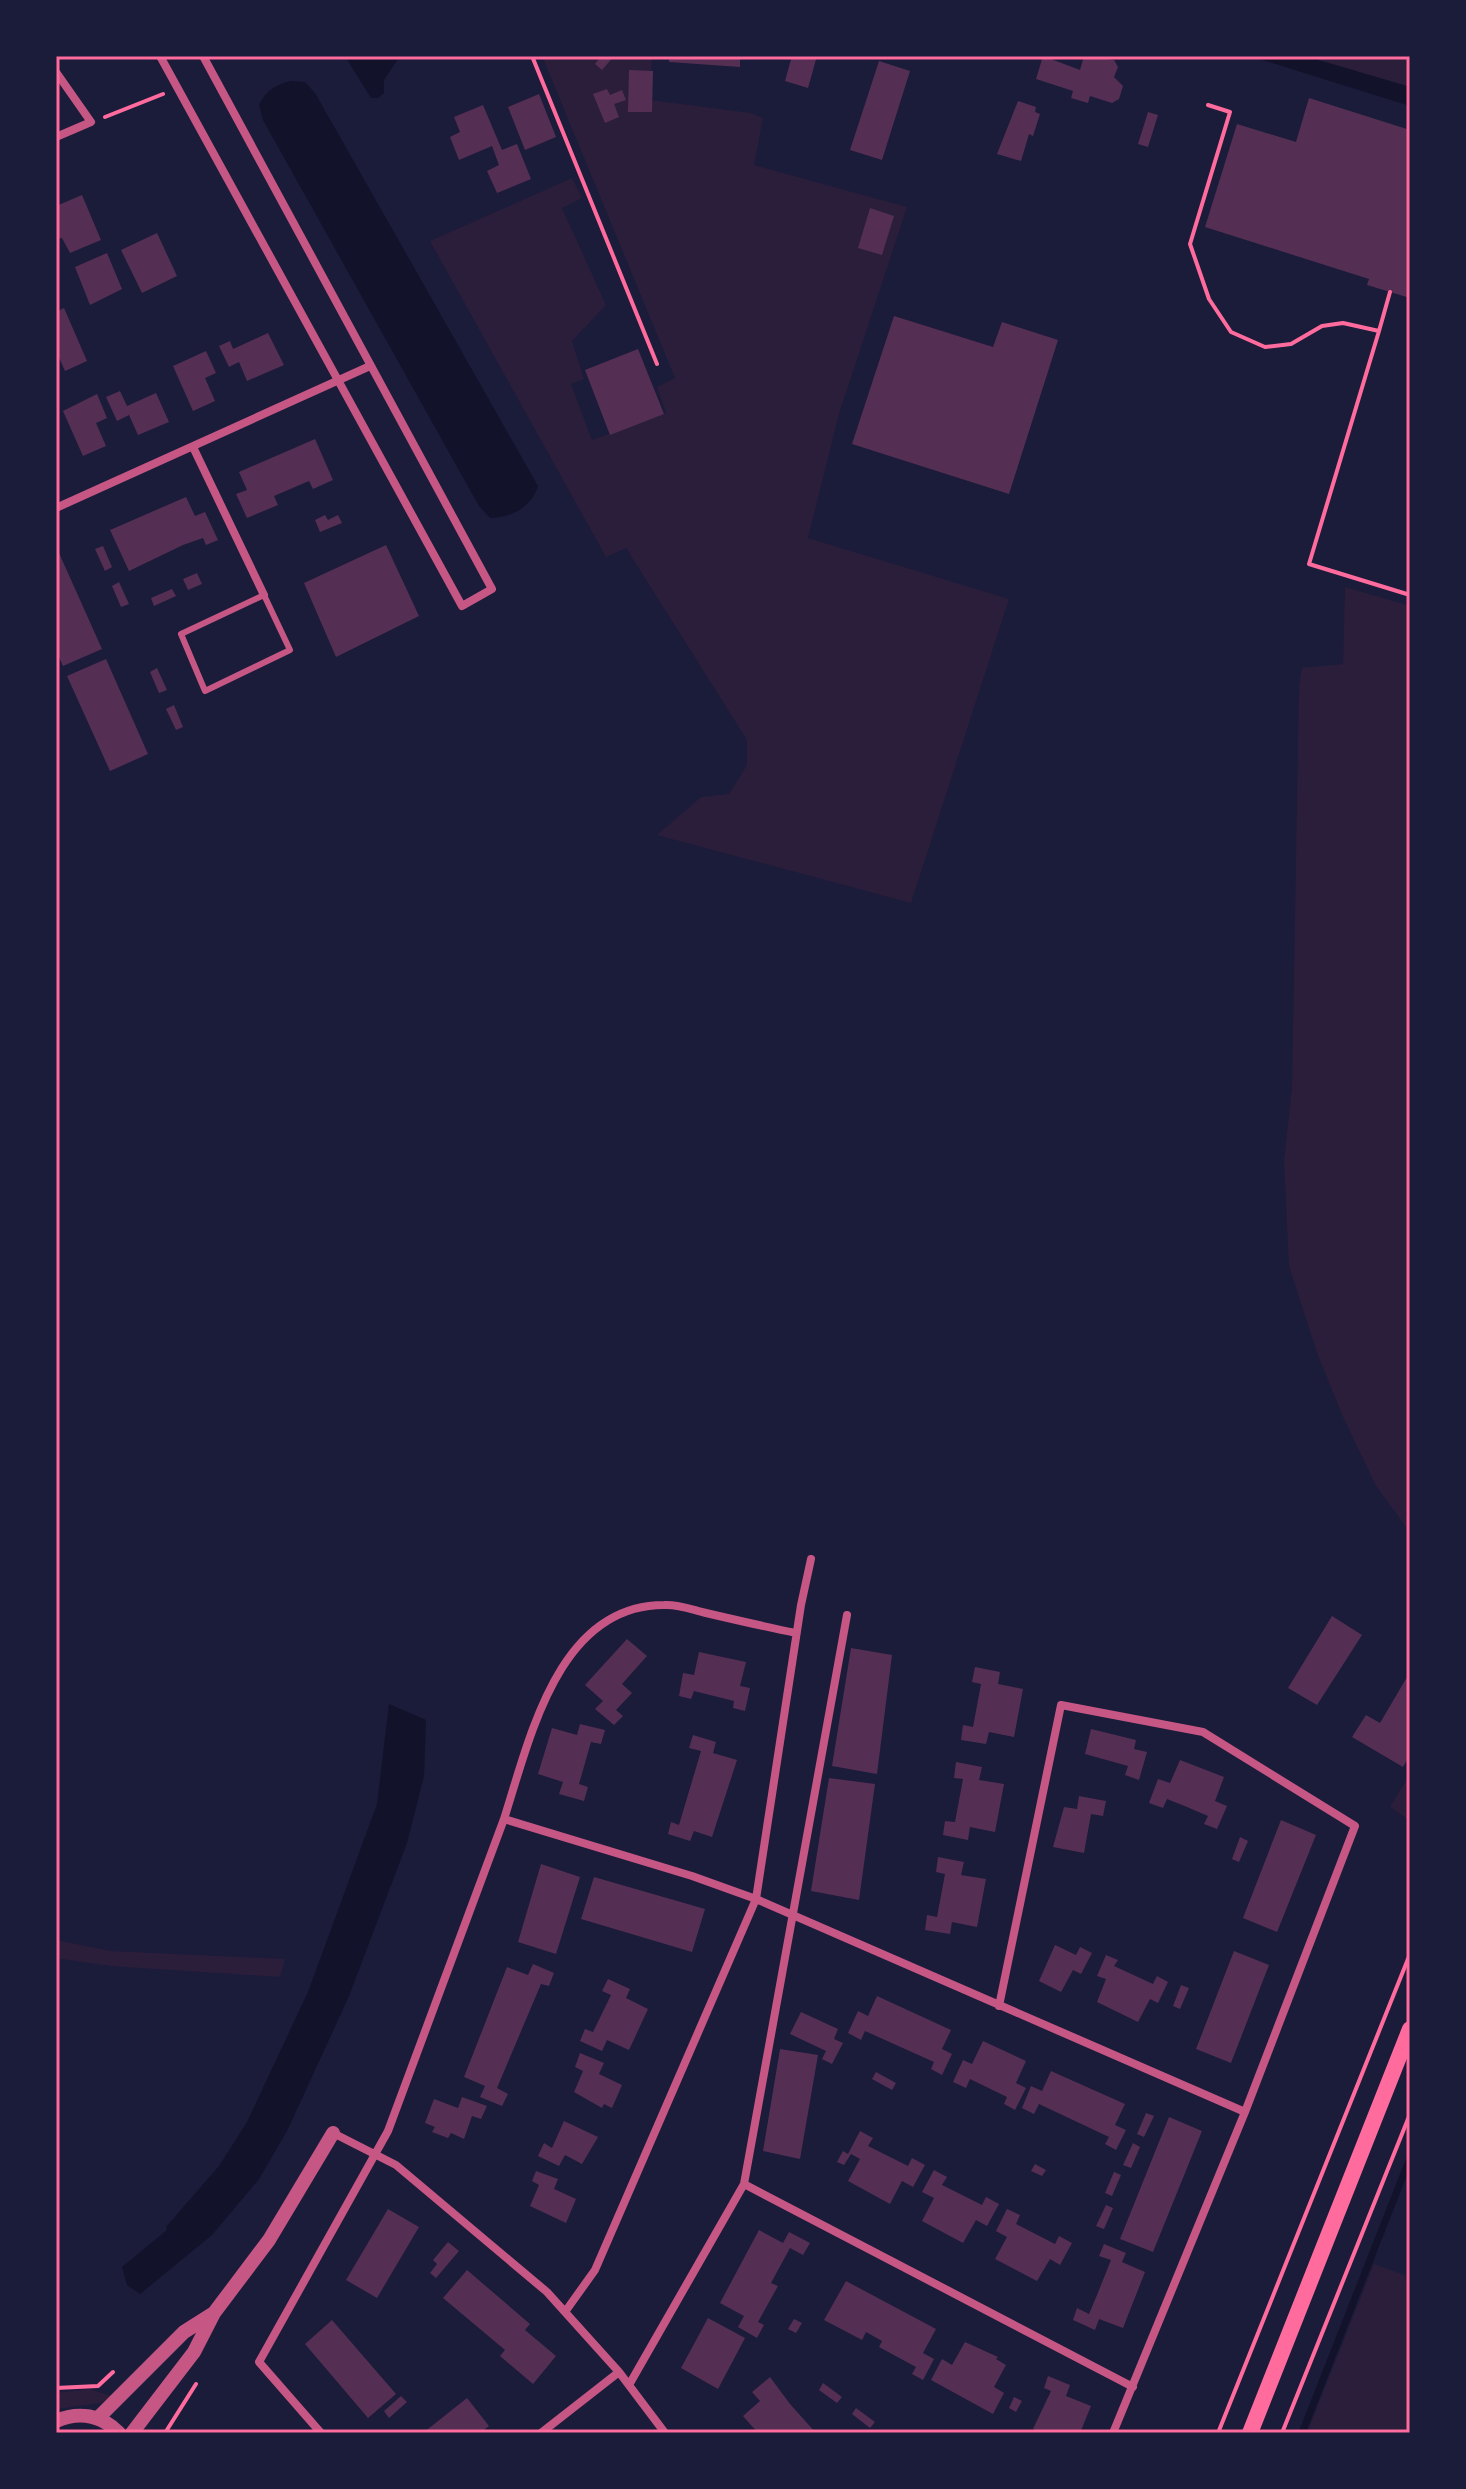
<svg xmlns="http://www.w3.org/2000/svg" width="1466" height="2489" font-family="Overpass,sans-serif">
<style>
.green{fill:#2a1e3b}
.water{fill:#12122b}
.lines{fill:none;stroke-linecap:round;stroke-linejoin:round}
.stream{stroke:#12122b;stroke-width:7}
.building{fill:#542f53}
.path{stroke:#ff6b9d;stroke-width:4}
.service{stroke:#c65784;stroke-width:6}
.minor{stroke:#c65784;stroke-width:8}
.tertiary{stroke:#c65784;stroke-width:14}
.secondary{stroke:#ff6b9d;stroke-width:16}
.neatline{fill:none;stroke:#ff6b9d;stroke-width:3}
</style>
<rect width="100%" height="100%" fill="#1b1b3a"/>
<path class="green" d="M542,56H652L650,100L751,113L763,118L754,165L907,207L839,414L808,538L1009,599L911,903L657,835L701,797L729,794L747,765V740L626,548L606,557L430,241L572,178L582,198L562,208L606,305L572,341L584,379L571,384L592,440L666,413L657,387L675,378Z
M1305,56H1410V87Z
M1345,587L1410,606V1532L1376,1486L1343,1417L1317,1353L1289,1266L1284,1161L1292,1087L1299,686L1302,668L1343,664Z
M1410,1774V1821L1390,1807Z
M56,1940L111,1951L285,1959L280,1977L110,1966L56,1958Z
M1374,2264L1405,2275L1410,2295V2433H1307Z
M89,2389L112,2396L101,2403L56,2409V2393Z"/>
<path class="water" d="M345,56H400L384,80V93L378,98H371Z
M1305,56L1410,87V106L1253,57Z
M291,81L305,82L315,93L538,486C531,508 512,517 490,518L479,506L263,120L259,105C267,90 275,85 291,81Z
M389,1704L426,1720L424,1776L407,1843L349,1996L288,2129L259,2179L212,2235L140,2294L127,2285L122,2267L167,2230L166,2227L219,2166L247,2122L308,1992L377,1804Z"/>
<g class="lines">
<path class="stream" d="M1302,2433L1410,2158"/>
</g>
<path class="building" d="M601,56H614L602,70L595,64Z
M669,56H740V67L669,62Z
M792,56H817L808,88L785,81Z
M1043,56L1080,70L1084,56L1114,60L1118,67L1114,77L1123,86L1119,99L1112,103L1090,96L1088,103L1071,98L1073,91L1036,79Z
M879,61L910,71L882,160L850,150Z
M629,70L653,71L652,112H628Z
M607,89L610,95L622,90L626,100L614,104L619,117L605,123L593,94Z
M539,94L556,137L525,150L508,107Z
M1309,98L1410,130V298L1367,285L1369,279L1205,227L1237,124L1296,142Z
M1018,101L1036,107L1035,112L1040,114L1033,136L1029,134L1021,161L997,154Z
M483,105L502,150L517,144L531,179L497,193L487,171L499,165L492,146L459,160L450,137L460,132L454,117Z
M1148,112L1158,115L1148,147L1138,144Z
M82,195L101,240L70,253L62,238L56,239V206Z
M870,208L894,216L882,255L858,248Z
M157,233L177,276L142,293L121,250Z
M107,253L122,289L90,305L75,267Z
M64,308L87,361L65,371L56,351V312Z
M894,316L993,347L1002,322L1058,340L1009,494L852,444Z
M268,333L284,365L247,381L239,362L229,367L219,346L230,341L233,349Z
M638,349L664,414L610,435L585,370Z
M206,351L216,373L205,378L215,401L193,411L173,366Z
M120,391L127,406L156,393L169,422L138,435L129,415L117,421L106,397Z
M97,394L107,418L96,423L106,446L83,456L63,411Z
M315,439L333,480L313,489L309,481L274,496L278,505L247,518L236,494L247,490L239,472Z
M186,497L195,516L205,512L218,540L206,545L203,538L183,545L129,571L110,530Z
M325,515L328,520L338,515L342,523L320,532L315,520Z
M386,545L419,616L336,657L304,583Z
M103,546L112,567L105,571L95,549Z
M59,553L102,649L63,666L56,651V555Z
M197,573L202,584L188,590L183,579Z
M119,582L129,604L121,607L112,586Z
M172,589L176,596L154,606L151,598Z
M106,659L148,754L110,771L67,676Z
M157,668L167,690L159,693L150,672Z
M174,705L183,727L176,730L166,709Z
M1332,1616L1362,1635L1317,1705L1288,1688Z
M627,1639L647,1656L622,1684L632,1693L616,1710L623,1716L614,1725L595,1709L603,1701L585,1685Z
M851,1648L892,1655L877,1774L832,1766Z
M699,1652L746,1662L740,1686L750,1688L745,1711L733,1708L734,1701L694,1691L691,1699L679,1696L683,1673L694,1675Z
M975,1667L1000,1672L998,1684L1023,1689L1014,1737L989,1732L986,1744L961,1740L963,1725L973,1727L981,1684L972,1682Z
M1410,1672V1755L1403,1767L1352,1737L1366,1715L1380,1723Z
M580,1724L605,1730L601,1744L591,1742L579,1784L588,1787L584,1801L559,1794L563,1782L538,1774L552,1728L577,1735Z
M1091,1729L1136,1740L1134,1749L1147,1752L1139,1780L1125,1775L1128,1766L1085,1754Z
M693,1735L716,1742L713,1753L737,1760L712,1837L694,1831L690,1841L668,1834L671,1822L679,1825L701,1751L689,1748Z
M1180,1760L1224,1777L1215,1801L1227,1806L1217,1829L1204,1824L1208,1816L1187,1807L1167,1799L1163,1808L1149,1803L1158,1779L1170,1783Z
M956,1762L982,1767L979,1780L1004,1784L995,1832L970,1827L968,1840L943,1835L945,1821L955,1822L963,1779L954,1778Z
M829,1778L875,1784L859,1900L811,1891Z
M1079,1796L1106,1801L1103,1816L1091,1814L1084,1853L1053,1847L1064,1807L1077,1809Z
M1281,1820L1316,1835L1277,1932L1243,1918Z
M1240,1837L1248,1841L1239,1862L1232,1859Z
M938,1857L964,1862L961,1875L986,1879L977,1927L952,1922L950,1934L925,1930L927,1915L937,1917L945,1874L936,1872Z
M541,1864L580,1877L556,1954L518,1942Z
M594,1877L705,1909L692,1952L581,1919Z
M1055,1945L1076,1955L1080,1947L1092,1953L1081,1974L1073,1970L1061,1992L1039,1981Z
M1234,1951L1269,1965L1231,2063L1196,2049Z
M1106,1955L1118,1960L1114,1966L1153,1984L1157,1976L1168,1982L1158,2003L1150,1999L1138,2022L1097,2002L1106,1979L1097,1976Z
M533,1964L554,1973L549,1986L541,1984L497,2088L508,2094L502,2106L480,2097L485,2086L464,2077L507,1967L528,1975Z
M608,1979L630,1989L626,1998L648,2009L629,2050L607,2040L602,2051L580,2041L585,2029L593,2032L611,1995L602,1991Z
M1181,1985L1189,1988L1180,2009L1173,2006Z
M877,1996L951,2030L942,2049L952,2054L942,2075L931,2069L934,2062L865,2031L861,2040L848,2033L858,2011L868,2016Z
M801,2012L838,2029L834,2039L843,2043L832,2064L822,2059L826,2051L790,2034Z
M983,2041L1026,2061L1016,2083L1026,2088L1015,2110L1004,2104L1007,2097L970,2079L966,2088L953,2082L963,2060L972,2064Z
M780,2049L818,2055L800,2159L763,2151Z
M580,2053L604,2063L599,2074L622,2085L612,2108L604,2104L602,2108L574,2092L583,2071L575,2067Z
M1051,2071L1125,2104L1115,2125L1126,2130L1116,2150L1105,2144L1109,2137L1039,2104L1034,2114L1022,2108L1031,2086L1042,2091Z
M876,2072L896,2083L892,2090L872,2079Z
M462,2097L487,2106L481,2119L472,2116L464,2139L451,2133L448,2138L432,2132L435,2127L425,2123L434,2099L458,2108Z
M1146,2113L1154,2116L1144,2137L1137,2134Z
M1169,2117L1202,2131L1153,2252L1120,2239Z
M564,2121L598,2137L582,2164L565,2155L559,2166L538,2156L544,2143L552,2148Z
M860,2131L873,2138L868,2146L908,2166L912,2158L925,2165L913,2187L902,2181L890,2204L848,2181L860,2159L851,2154L844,2165L837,2162L843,2151L848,2154Z
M1133,2143L1140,2147L1131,2168L1123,2165Z
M1035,2164L1046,2170L1042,2176L1031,2171Z
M934,2170L947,2177L942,2185L982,2205L986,2197L999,2204L987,2226L976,2220L963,2243L922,2221L934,2198L922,2192Z
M536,2171L558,2179L554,2189L576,2199L566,2223L530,2206L539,2185L532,2181Z
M1114,2172L1121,2175L1112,2196L1105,2193Z
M1106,2205L1113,2208L1104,2229L1096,2226Z
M388,2209L419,2227L377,2298L346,2280Z
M1007,2209L1020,2215L1016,2224L1055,2244L1059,2236L1072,2243L1060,2265L1050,2259L1037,2281L995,2259L1007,2237L996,2231Z
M759,2230L783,2243L789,2232L810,2243L803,2255L790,2248L771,2283L778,2286L758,2322L764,2325L757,2338L738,2327L744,2316L720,2303Z
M448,2242L459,2251L436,2278L430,2273L437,2264L433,2260Z
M1104,2244L1126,2253L1122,2262L1145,2272L1123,2328L1099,2319L1095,2330L1073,2320L1077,2308L1089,2314L1097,2295L1111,2260L1099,2256Z
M467,2270L530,2324L525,2330L556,2356L533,2384L500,2356L505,2350L443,2298Z
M846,2281L936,2329L923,2353L934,2359L923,2380L912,2374L916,2367L879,2347L882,2341L866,2332L862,2340L824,2320Z
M708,2318L745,2338L718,2389L681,2368Z
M794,2319L802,2323L796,2333L788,2329Z
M332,2320L396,2394L368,2418L305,2344Z
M965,2342L998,2357L996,2359L1006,2365L994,2387L1004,2393L993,2414L931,2380L942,2359L952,2365Z
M1048,2376L1070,2385L1066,2396L1091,2406L1080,2433H1042L1033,2429L1051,2391L1044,2388Z
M770,2377L790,2404L816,2433H758L743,2416L760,2401L752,2392Z
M823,2383L842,2397L837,2403L819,2390Z
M401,2396L407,2402L389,2418L384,2411Z
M1014,2397L1022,2401L1016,2412L1009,2408Z
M467,2398L489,2426L480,2433H423Z
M856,2408L875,2422L870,2428L852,2414Z"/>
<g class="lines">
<path class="path" d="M532,56L657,364
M1208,105L1230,112L1190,244L1209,299L1231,332L1265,347L1291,344L1322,326L1343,323L1379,331L1309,564L1410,595
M105,117L163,94
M1379,331L1390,292
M98,2386L113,2372
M56,2388L98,2386
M165,2433L196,2384
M1218,2433L1410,1954
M1282,2433L1410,2114"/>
<path class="service" d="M264,595L290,650L205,691L181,634Z"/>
<path class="minor" d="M160,56L462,606L492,589L203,56
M56,72L91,122L56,137
M193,447L264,595
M56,508L370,366
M504,1819C530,1738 558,1605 664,1605C678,1604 693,1610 706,1613C736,1620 766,1627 796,1633
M999,2006L1061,1705L1203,1732L1355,1826L1245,2112
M333,2133L396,2165L547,2292L619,2372L665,2433
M744,2184L847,1615
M565,2312L595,2270L756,1899L801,1605L811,1559
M629,2385L744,2184L1133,2387
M321,2433L259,2362L388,2131L504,1819L692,1876L756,1899L1245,2112L1113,2433
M541,2433L619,2372"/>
<path class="tertiary" d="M98,2418L184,2332L214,2313
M56,2421C79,2411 101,2415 119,2433
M132,2433L194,2352L214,2313L269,2240L333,2133"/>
<path class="secondary" d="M1250,2433L1410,2029"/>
</g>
<rect width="1466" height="2489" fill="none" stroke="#1b1b3a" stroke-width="116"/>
<rect x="58" y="58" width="1350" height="2373" class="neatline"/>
</svg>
